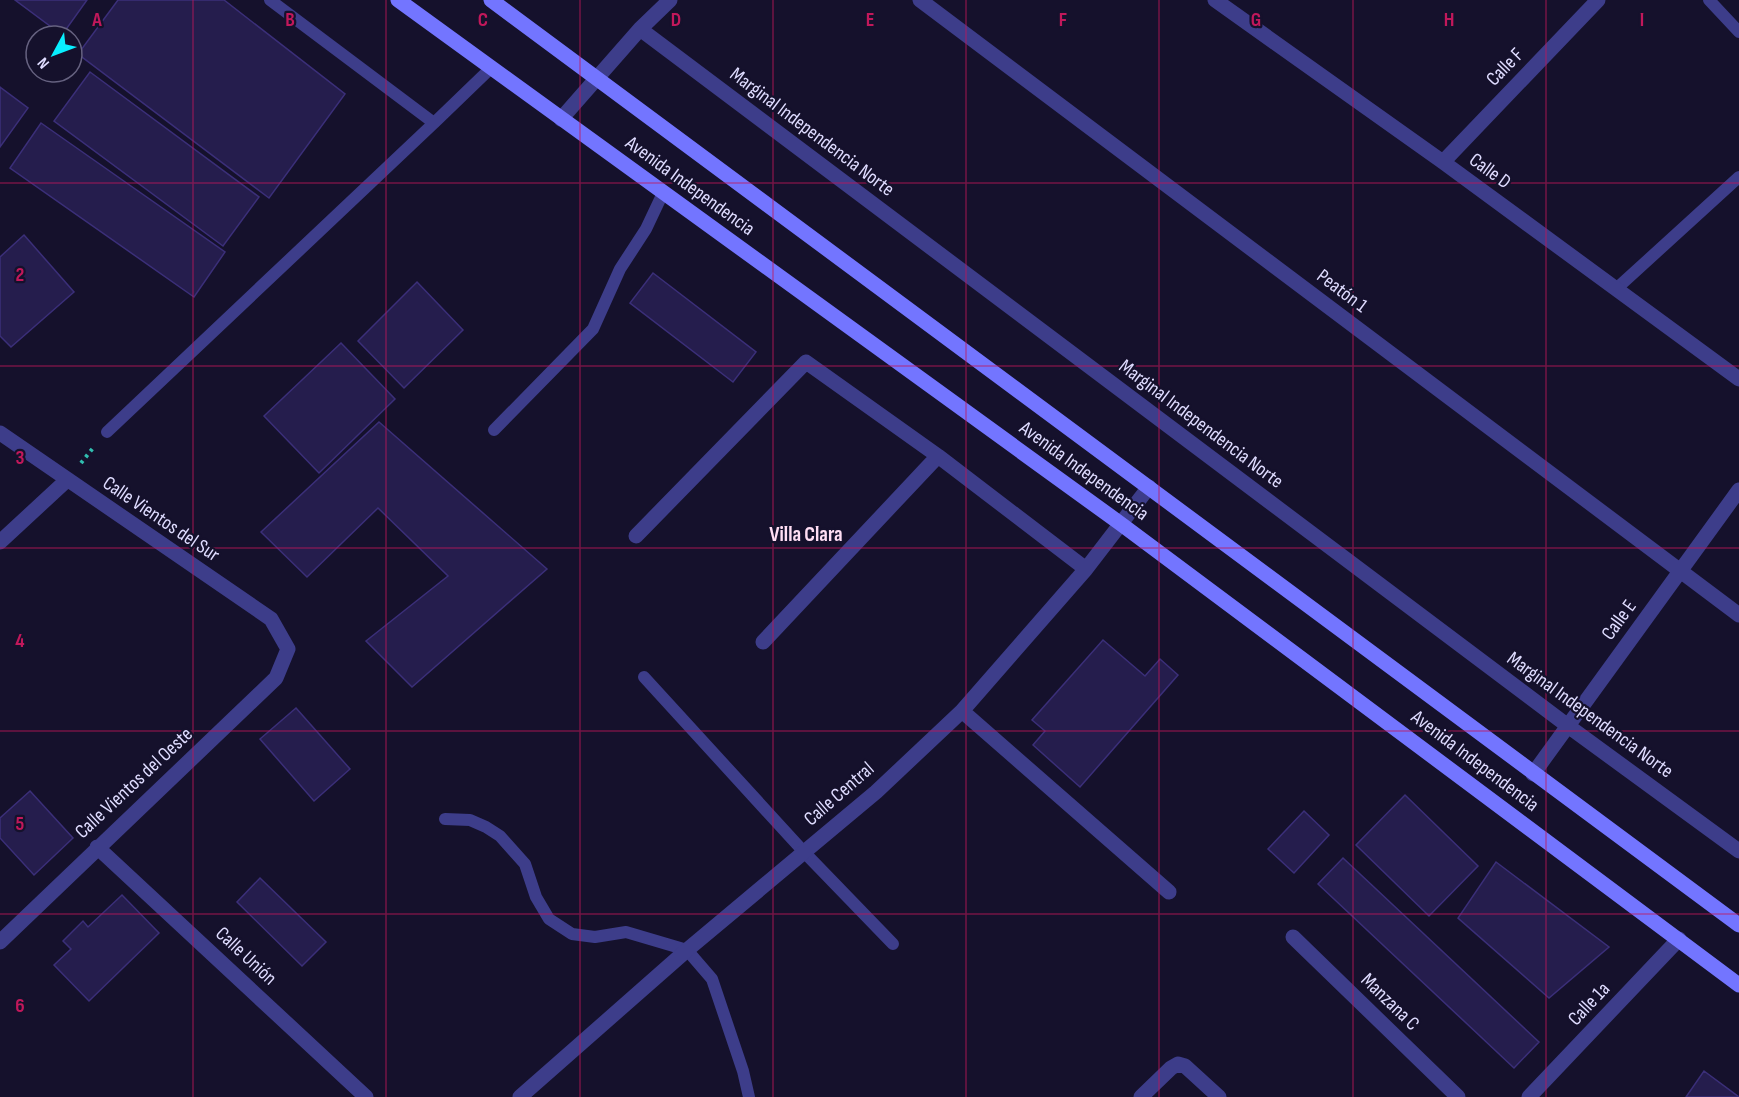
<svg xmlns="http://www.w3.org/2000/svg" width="1739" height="1097" font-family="'Sofia Sans Condensed',sans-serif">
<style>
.building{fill:#251d4d;stroke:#3b2f79;stroke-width:1.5}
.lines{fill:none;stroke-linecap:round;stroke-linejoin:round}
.path{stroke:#31beb0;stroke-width:4;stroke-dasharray:3 4.5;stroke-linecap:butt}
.lane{stroke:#3d3d8a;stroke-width:12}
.street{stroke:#3d3d8a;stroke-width:15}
.secondary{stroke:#7375ff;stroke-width:15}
.grid{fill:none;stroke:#c2185b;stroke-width:1.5;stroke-opacity:0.55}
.labels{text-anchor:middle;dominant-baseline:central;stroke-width:4.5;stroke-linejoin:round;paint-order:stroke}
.street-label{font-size:20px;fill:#dfdcff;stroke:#15112c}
.neighbourhood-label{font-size:21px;font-weight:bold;fill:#ffdef4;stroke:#15112c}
.grid-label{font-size:20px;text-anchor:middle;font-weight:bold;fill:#c2185b;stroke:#15112c;stroke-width:4.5;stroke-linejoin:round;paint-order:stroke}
</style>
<rect width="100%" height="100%" fill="#15112c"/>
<path class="building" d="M15,0H87L62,35Z
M118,0H224L345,94L269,198L78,54Z
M90,72L259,197L223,246L54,121Z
M0,87L28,108L0,147Z
M41,123L225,252L194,297L10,168Z
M24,235L74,292L11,347L0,336V257Z
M653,273L756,352L733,382L630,303Z
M417,282L463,330L404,388L358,341Z
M341,343L395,399L319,473L264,416Z
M379,422L547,569L412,687L366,641L448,576L378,508L307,577L261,532Z
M1103,640L1145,676L1160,659L1178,675L1080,787L1033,745L1045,731L1032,720Z
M296,708L350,769L314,801L260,739Z
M30,791L73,838L34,875L0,838V818Z
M1405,795L1478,866L1429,916L1356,845Z
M1304,811L1329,835L1294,873L1268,849Z
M1343,858L1539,1042L1514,1068L1318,884Z
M1496,862L1609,947L1549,998L1458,918Z
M260,878L326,942L302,966L237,902Z
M122,895L159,933L89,1001L54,965L71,949L63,941L83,921L88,927Z
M1704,1071L1739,1097H1686Z"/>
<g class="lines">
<path class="path" d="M81,463L93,448"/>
<path class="lane" d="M270,0L434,123L491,68
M1709,0L1739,32
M1616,289L1739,177
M494,430L593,329L620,269L646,229L663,193
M107,432L434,123
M644,677L804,852L893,944
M445,819L470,820L486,827L500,836L525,864L536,897L549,919L572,934L595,937L626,932L687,950L712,979L743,1071L749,1097"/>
<path class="street" d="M920,0L1739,615
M1215,0L1443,162L1739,379
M640,29L1568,726L1739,851
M561,119L640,29L670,0
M1443,162L1598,0
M0,433L271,619L288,649L276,678L0,942
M636,536L806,362L938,456L1086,569
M0,542L67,480
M763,642L938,456
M962,711L1169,892
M1533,774L1739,490
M97,847L366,1097
M1293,937L1458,1097
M520,1097L687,950L876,792L962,711L1086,569L1149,487
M1141,1097L1171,1068L1178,1064L1185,1066L1219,1097
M1529,1097L1679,939"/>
<path class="secondary" d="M398,0L1121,524L1739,985
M491,0L1739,925"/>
</g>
<path class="grid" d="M193,0V1097M386,0V1097M580,0V1097M773,0V1097M966,0V1097M1159,0V1097M1353,0V1097M1546,0V1097M0,183H1739M0,366H1739M0,548H1739M0,731H1739M0,914H1739"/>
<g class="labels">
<g class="street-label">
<text transform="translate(1505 67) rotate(-46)">Calle F</text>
<text transform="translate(812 132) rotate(37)">Marginal Independencia Norte</text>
<text transform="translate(1490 171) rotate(36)">Calle D</text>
<text transform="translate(690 186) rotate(36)">Avenida Independencia</text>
<text transform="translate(1342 291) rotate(37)">Peatón 1</text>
<text transform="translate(1201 424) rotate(37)">Marginal Independencia Norte</text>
<text transform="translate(1084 471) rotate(36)">Avenida Independencia</text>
<text transform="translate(161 519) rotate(34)">Calle Vientos del Sur</text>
<text transform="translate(1619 620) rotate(-54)">Calle E</text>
<text transform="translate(1590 715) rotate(36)">Marginal Independencia Norte</text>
<text transform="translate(1475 761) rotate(37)">Avenida Independencia</text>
<text transform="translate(134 783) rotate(-43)">Calle Vientos del Oeste</text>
<text transform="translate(839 794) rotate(-41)">Calle Central</text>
<text transform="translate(246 956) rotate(43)">Calle Unión</text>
<text transform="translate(1390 1002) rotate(44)">Manzana C</text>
<text transform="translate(1589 1004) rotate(-47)">Calle 1a</text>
</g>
<g class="neighbourhood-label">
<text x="806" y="534">Villa Clara</text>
</g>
</g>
<g class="grid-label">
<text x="97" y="26">A</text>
<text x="290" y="26">B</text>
<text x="483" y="26">C</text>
<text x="676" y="26">D</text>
<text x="870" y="26">E</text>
<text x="1063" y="26">F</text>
<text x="1256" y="26">G</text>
<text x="1449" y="26">H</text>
<text x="1642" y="26">I</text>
<text x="20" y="281">2</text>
<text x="20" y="464">3</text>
<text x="20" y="647">4</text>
<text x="20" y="830">5</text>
<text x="20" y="1012">6</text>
</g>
<g transform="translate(54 54) rotate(229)"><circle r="28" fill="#15112c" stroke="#666280" stroke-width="1.5"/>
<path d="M0-4.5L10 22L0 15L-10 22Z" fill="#08efff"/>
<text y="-9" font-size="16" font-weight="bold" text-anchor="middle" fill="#dfdcff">N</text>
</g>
</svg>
